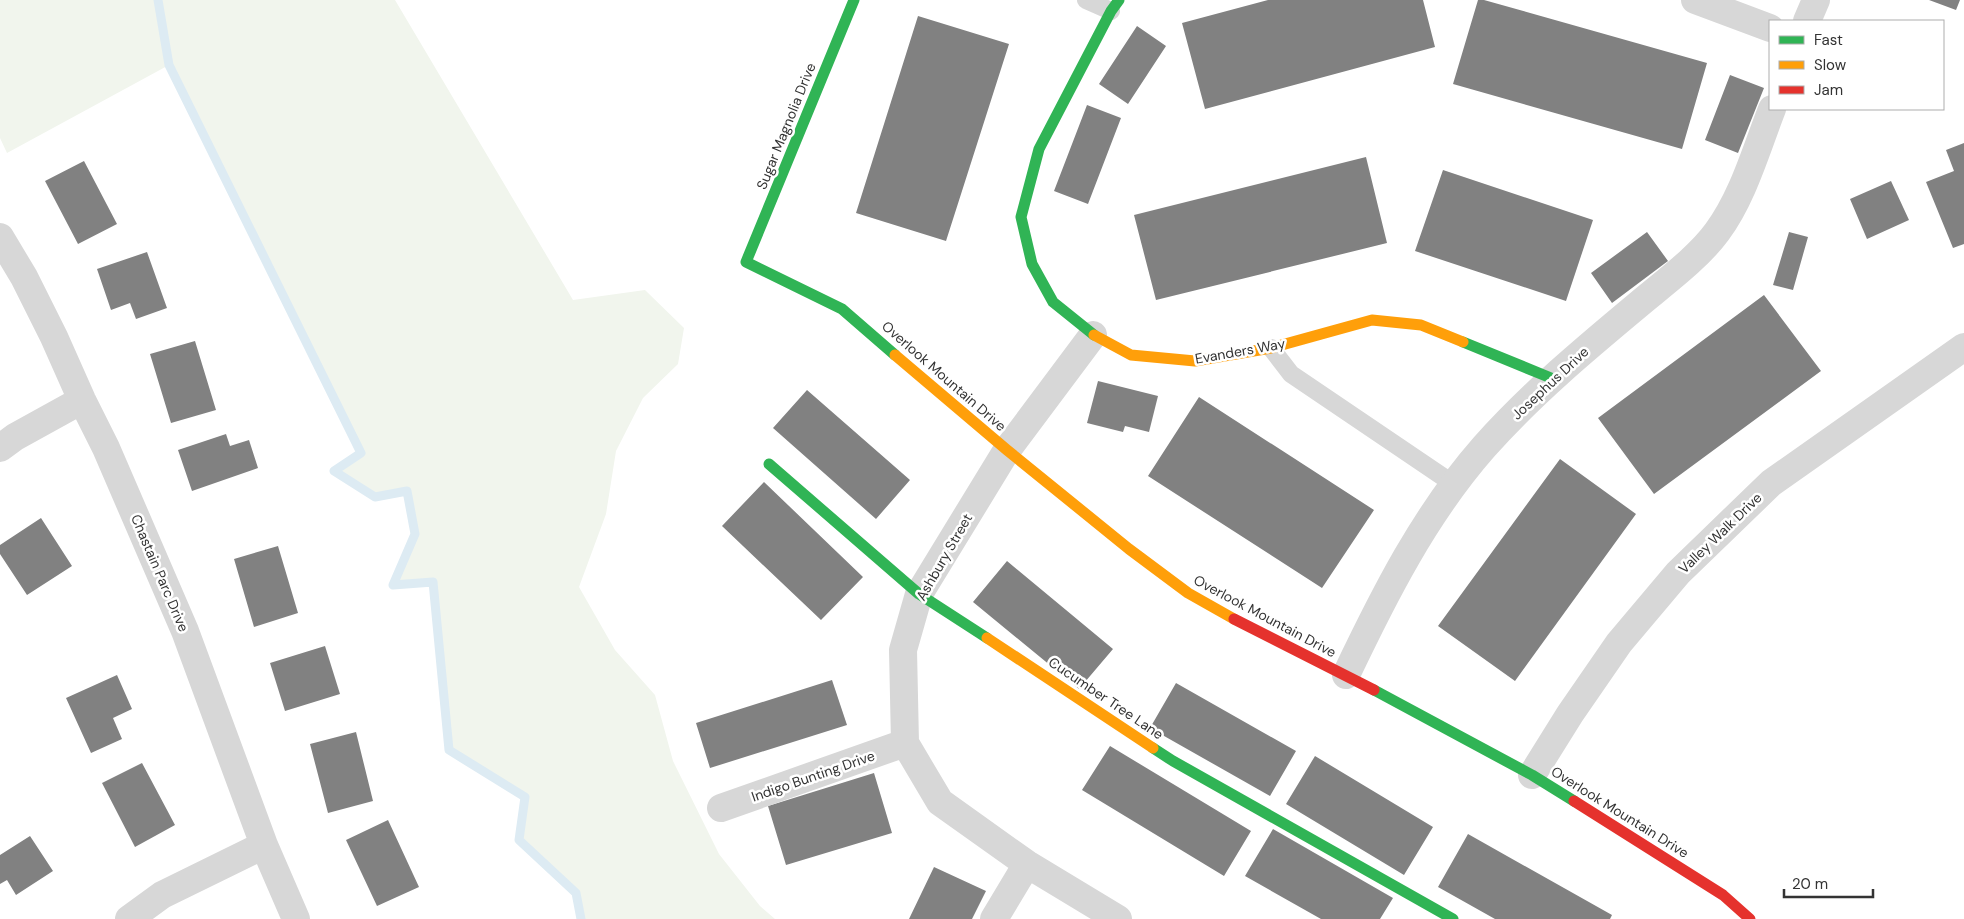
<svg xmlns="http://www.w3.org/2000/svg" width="1964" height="919" font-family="'DM Sans',sans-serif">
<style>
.green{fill:#f1f5ed}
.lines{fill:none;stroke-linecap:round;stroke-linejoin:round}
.stream{stroke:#ddebf3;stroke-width:9}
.building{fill:#818181}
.lane{stroke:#d7d7d7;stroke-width:18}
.street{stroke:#d7d7d7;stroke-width:28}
.fast{stroke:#30b455;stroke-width:11}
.slow{stroke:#ff9f0a;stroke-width:11}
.jam{stroke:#e5322d;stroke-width:11}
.labels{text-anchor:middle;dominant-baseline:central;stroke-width:5;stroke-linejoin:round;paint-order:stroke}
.street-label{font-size:14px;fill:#333;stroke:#fff}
</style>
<rect width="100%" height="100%" fill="#fff"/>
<path class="green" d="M0,0H395L573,300L645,290L684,328L678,364L643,398L616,451L606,514L579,587L615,650L655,695L673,761L719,854L760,906L775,919H581L576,893L519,840L525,797L449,750L433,582L393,585L415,534L408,491L375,497L334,471L360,452L169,65L7,153L0,138Z"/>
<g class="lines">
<path class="stream" d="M158,0L169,65L361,453L334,471L375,497L407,491L415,534L393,585L433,582L449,750L525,797L519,840L576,893L581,919"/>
</g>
<path class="building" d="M1268,0H1423L1435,47L1205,109L1182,23Z
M1478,0H1484L1707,63L1682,149L1453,84Z
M1929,0H1960L1956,10Z
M918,16L1009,44L946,241L856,213Z
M1137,26L1166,46L1128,104L1099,84Z
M1730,75L1764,88L1738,153L1705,140Z
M1087,105L1121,118L1088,204L1054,191Z
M1964,143V244L1953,248L1926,182L1954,171L1946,150Z
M1366,157L1387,243L1156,300L1134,215Z
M84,161L117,224L78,244L45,181Z
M1443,170L1593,220L1566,301L1415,251Z
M1891,181L1909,220L1867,239L1850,199Z
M1647,232L1668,261L1612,303L1591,273Z
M1789,232L1808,237L1793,290L1773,285Z
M147,252L167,308L136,319L130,303L111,310L97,269Z
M1764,295L1821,371L1654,494L1598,418Z
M195,341L216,410L171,423L150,354Z
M1098,381L1158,396L1149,432L1125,426L1123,432L1087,423Z
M807,390L910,480L876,519L773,428Z
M1199,397L1374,510L1322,588L1148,476Z
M226,434L230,446L249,440L258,468L192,491L178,450Z
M1560,459L1636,514L1515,681L1438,626Z
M764,482L863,577L821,620L722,526Z
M41,518L72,566L27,595L0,554V545Z
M278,546L298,613L254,627L234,559Z
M1007,561L1113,649L1079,689L973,602Z
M325,646L340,694L285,711L270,663Z
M117,675L132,709L113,718L122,739L91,753L66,698Z
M832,680L847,725L710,768L696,723Z
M1176,683L1296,751L1270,796L1150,728Z
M356,732L373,801L328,813L310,744Z
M1110,746L1251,831L1224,876L1082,790Z
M1315,756L1433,827L1404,875L1286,804Z
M142,763L175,825L135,847L102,783Z
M874,773L892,833L786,865L768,806Z
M388,820L419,887L377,906L346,840Z
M1273,829L1393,898L1380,919H1321L1245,876Z
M1468,834L1612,915L1610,919H1495L1438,887Z
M30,836L53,871L16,895L7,880L0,884V855Z
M934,867L986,891L972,919H909Z"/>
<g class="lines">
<path class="lane" d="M1086,0L1111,11
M1271,348L1291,374L1455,485"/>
<path class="street" d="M1695,0L1770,28
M1807,21L1816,0
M0,237L24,277L54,337L82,400L106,448L185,631L264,845L296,919
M1093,335L1007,450L919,594L903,650L905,743L940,802L1027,864L1118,919
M0,448L15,437L82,400
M1346,675C1384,595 1425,514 1484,447C1531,394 1585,349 1639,304C1664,283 1698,258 1717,232C1743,197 1756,150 1772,109
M1532,775L1570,714L1619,643L1678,573L1771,483L1964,347
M721,808L905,743
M129,919L162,895L264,845
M994,919L1027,864"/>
<path class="fast" d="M854,0L746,262L842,309L895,355
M1094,335L1053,302L1032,264L1021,217L1039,149L1111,11L1119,0
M1463,342L1551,378
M769,464L919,594L987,638
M1374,690L1532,775L1574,801
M1153,748L1173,761L1453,919"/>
<path class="slow" d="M1094,335L1131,355L1195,361L1271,348L1372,320L1421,325L1463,342
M895,355L1007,450L1129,549L1188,593L1234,619
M987,638L1153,748"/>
<path class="jam" d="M1234,619L1374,690
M1574,801L1723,895L1750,919"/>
</g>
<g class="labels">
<g class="street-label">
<text transform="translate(786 126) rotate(-68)">Sugar Magnolia Drive</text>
<text transform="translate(1240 351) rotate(-10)">Evanders Way</text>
<text transform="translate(944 376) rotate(41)">Overlook Mountain Drive</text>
<text transform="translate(1550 383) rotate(-43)">Josephus Drive</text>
<text transform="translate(1720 533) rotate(-44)">Valley Walk Drive</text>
<text transform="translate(944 557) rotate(-60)">Ashbury Street</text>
<text transform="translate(160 573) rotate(67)">Chastain Parc Drive</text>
<text transform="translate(1265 616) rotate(28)">Overlook Mountain Drive</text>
<text transform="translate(1106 698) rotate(34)">Cucumber Tree Lane</text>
<text transform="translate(813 776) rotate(-19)">Indigo Bunting Drive</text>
<text transform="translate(1620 812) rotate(32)">Overlook Mountain Drive</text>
</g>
</g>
<rect x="1769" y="20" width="175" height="90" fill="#ffffff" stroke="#adadad"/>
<rect x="1779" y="36" width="25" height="8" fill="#30b455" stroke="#adadad"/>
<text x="1814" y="45" font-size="15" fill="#333333">Fast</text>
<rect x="1779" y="61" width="25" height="8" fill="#ff9f0a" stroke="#adadad"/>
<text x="1814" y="70" font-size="15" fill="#333333">Slow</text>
<rect x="1779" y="86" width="25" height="8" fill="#e5322d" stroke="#adadad"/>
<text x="1814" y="95" font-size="15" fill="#333333">Jam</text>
<path d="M1784 889v8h89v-8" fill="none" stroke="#333333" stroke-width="2.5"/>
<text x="1792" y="889" font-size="15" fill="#333333" stroke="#ffffff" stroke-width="4" paint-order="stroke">20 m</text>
</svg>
